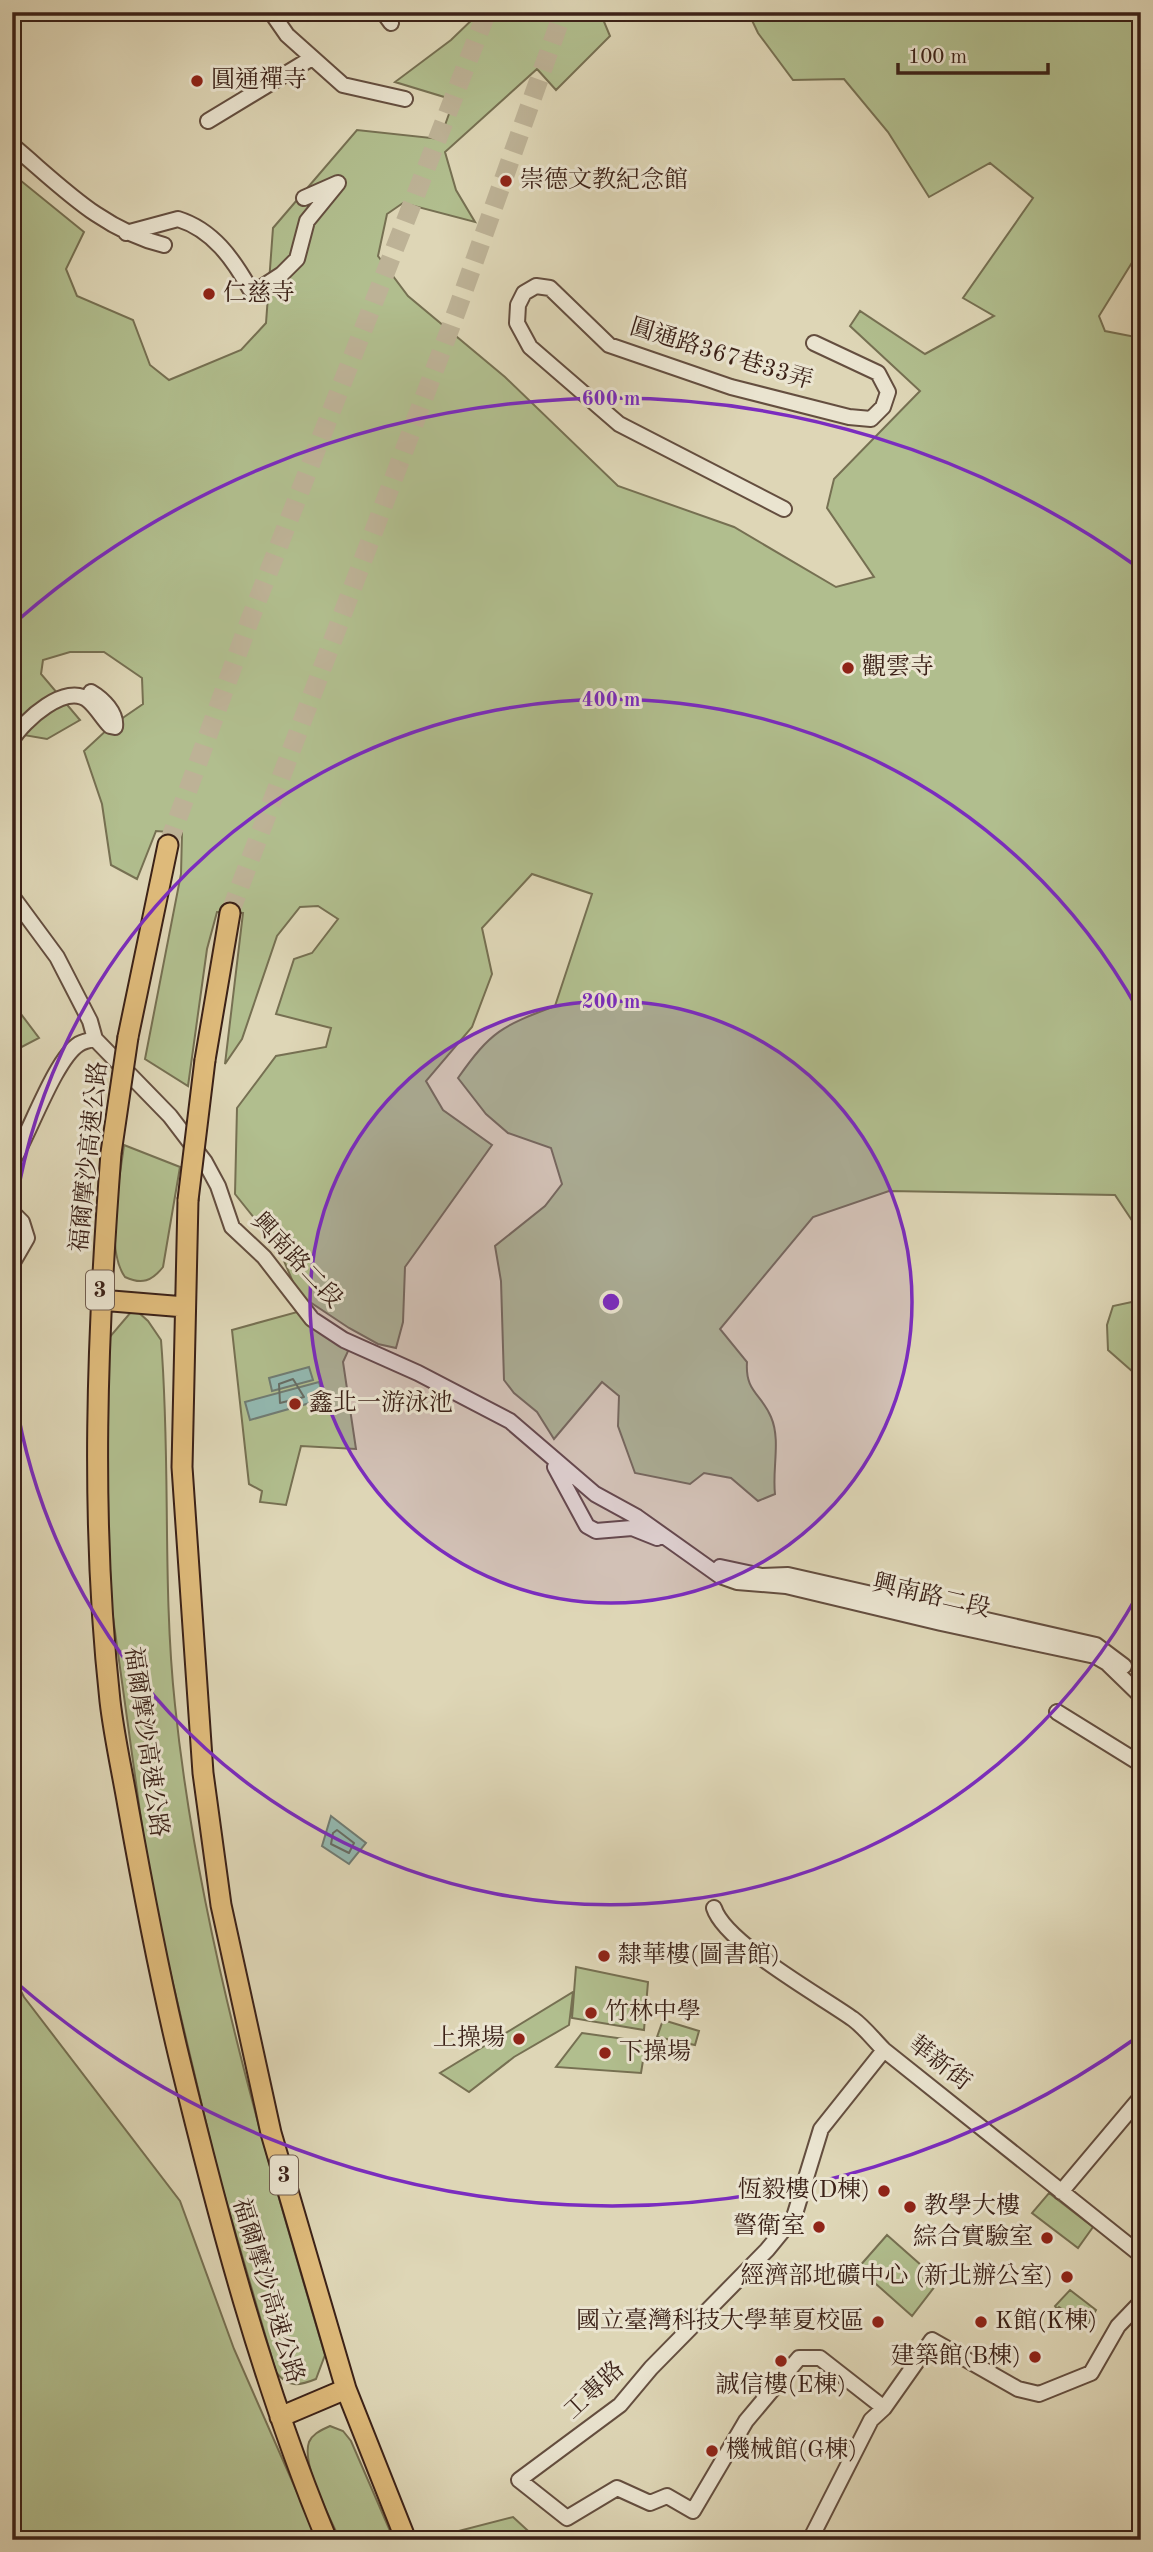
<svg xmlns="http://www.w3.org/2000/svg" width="1153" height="2552" font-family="'Old Standard TT','Noto Serif TC',serif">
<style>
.green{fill:#b1be8e;stroke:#767052;stroke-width:2}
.water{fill:#93b9b1;stroke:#707c73;stroke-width:2}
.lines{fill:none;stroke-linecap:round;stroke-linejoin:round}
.shore{stroke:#676d64;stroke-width:2}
.highway-tunnel{stroke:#bdb296;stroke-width:19;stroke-dasharray:19 10;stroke-linecap:butt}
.minor-casing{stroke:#644e3f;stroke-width:18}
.highway-casing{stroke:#3b2117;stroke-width:23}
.minor{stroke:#eae4d0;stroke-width:14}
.highway{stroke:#dfbb7b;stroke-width:19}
.highway-bridge-casing{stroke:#3b2117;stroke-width:23;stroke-linecap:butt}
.highway-bridge{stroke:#dfbb7b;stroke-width:19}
.ring{fill:none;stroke:#7b2cbf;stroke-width:3.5}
.poi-dot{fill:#8f2418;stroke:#eae4d0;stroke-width:2.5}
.labels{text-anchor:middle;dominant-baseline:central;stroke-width:6;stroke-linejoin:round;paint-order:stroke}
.shield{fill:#eae4d0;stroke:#705c4e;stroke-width:2}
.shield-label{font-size:23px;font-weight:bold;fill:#3b2117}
.poi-label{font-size:24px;fill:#3b2117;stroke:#eae4d0;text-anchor:start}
.street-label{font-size:24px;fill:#3b2117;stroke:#eae4d0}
.centre{fill:#7b2cbf;stroke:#eae4d0;stroke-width:3.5}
.ring-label{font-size:21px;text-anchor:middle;font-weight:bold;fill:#7b2cbf;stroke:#eae4d0;stroke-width:6;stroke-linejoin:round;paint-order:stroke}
</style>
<rect width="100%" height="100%" fill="#ded6b6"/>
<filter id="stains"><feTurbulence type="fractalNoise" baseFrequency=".00286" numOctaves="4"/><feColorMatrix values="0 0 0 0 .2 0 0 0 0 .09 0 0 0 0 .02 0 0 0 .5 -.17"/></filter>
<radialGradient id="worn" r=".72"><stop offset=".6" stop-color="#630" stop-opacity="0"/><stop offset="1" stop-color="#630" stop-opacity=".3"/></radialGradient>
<path class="green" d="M480,12H600L610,36L556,90L537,69L445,152L456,190L475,222L403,203L387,214L378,256L408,296L505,377L618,486L734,527L836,587L874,577L827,508L834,479L920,391L850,326L860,311L925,354L994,316L963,298L1033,198L990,163L929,197L888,132L844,79L793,80L758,33L748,12H1141V248L1099,316L1105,331L1141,338V1234L1115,1195L889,1191L813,1217L720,1329L747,1362C745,1392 761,1393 771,1417C781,1440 772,1469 775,1494L758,1501L731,1478L704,1473L690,1484L635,1473L618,1426L619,1396L602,1382L554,1439L537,1412L514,1393L504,1380L501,1281L495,1246L545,1206L562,1184L551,1148L508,1133L486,1114L458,1078C491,1031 502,1026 555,1006L592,894L532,874L482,928L492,974L472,1027L426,1081L443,1110L492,1145L405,1267L403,1322L396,1348L378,1344L349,1328L298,1294L279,1249L235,1194L237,1108L276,1056L326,1047L331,1028L276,1014L294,959L312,953L338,919L318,906L300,907L277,936L242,1039L225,1064L243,913L217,912L207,949L188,1086L145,1059L181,874L182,833L156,831L137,879L111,865L102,804L84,751L111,726L143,704L142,678L104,652H70L43,660L41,674L80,720L47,739L12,733V188L20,180L84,232L66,269L77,296L133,320L150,365L169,380L241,350L266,323L273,228L357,130L440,139L454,100L395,82L451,40Z
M12,1002L39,1038L12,1052Z
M124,1145L180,1167L163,1267C152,1281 142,1285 125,1277C104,1248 120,1179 124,1145Z
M1141,1300V1379L1108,1350L1107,1325L1113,1306Z
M131,1312H138L148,1321L161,1340C171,1462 162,1584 175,1705C198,1927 262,2143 325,2355L316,2379C299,2386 288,2388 276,2372L218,2173L151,1891L112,1610L107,1506L108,1339Z
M297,1312L315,1329L349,1349L343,1362L356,1449L301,1446L286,1505L260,1502L262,1491L249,1484L232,1330Z
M576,1967L648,1982L644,2030L572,2018Z
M12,1974L24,1997L180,2201L234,2349L318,2540H12Z
M573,1992L569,2025L514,2057L469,2092L440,2073Z
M663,2020L699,2031L695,2045L657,2037Z
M582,2033L646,2042L641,2073L556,2067Z
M1049,2193L1093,2227L1078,2248L1032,2213Z
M887,2235L939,2281L912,2316L858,2268Z
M1070,2290L1096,2310L1086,2327L1081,2328L1083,2325L1059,2307L1057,2309L1055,2306Z
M330,2426L343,2431L351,2441L394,2540H340C330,2517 301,2465 309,2442C313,2433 322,2430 330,2426Z
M513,2517L538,2540H443V2535Z"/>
<path class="water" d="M309,1367L313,1380L272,1391L269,1378Z
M319,1382L324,1399L250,1420L245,1402Z
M331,1816L366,1843L349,1864L322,1846Z"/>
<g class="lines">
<path class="shore" d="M293,1379L304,1397L280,1403L279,1384Z
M337,1830L354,1843L349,1853L331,1844L333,1833Z"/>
<path class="highway-tunnel" d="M168,845L249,622L487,12
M230,913L457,310L563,12"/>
<g class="minor-casing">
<path id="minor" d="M271,12L287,35L343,85L405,99
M383,12L391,23
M208,121L312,58
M12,145C60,185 101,230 164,245
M126,233L178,219C213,230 233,259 250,289L256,291L282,274L297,259L307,221L338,183L304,198
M784,509L619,424L530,347L517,323L518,305L524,293L536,286L550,288L609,345L731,387L849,417L871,419L883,407L888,392L878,373L814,343
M12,740C23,721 67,681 89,701C97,708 103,719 110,726L115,727C117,713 103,699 91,692
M12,896L57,957L90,1021L95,1039L170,1116L205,1162L218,1186L232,1227L264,1257L312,1319L344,1340L418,1373L510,1421L595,1494L637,1517L720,1576L737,1582L786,1586L941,1623L1095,1656L1107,1663L1141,1696
M12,1162C29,1135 55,1059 79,1044C84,1041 90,1040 95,1039
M12,1212L22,1222L27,1238L12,1264
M555,1467L587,1526L596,1531L632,1528L657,1538
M720,1567L762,1576L788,1575L1096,1645L1124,1666
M1057,1712L1141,1764
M714,1908C725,1943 821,1996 853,2019C864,2027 874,2040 884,2050L1141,2255
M884,2050L821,2129L794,2217L767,2250L651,2368L620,2405L519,2480L567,2518L617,2488L650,2503L667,2496L693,2511L746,2421L799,2358H820L884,2408
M1061,2192L1141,2097
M810,2540L871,2420L884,2408L932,2340L1018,2389L1039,2394L1091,2373L1118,2326L1141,2302"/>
</g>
<g class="highway-casing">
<path id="highway" d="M128,1037L168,845
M205,1060L230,913
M111,1153C97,1335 90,1519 110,1701C114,1736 122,1771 128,1806C143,1890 159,1974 179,2057C219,2221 262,2384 327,2540
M188,1200L182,1467L203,1773L221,1905L271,2133L346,2389L406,2540
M100,1300L185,1307
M280,2417L346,2389"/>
</g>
<use href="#minor" class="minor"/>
<use href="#highway" class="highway"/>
<g class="highway-bridge-casing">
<path id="highway-bridge" d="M111,1153L128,1037
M188,1200L205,1060"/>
</g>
<use href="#highway-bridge" class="highway-bridge"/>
</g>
<circle cx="611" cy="1302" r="301" fill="#7b2cbf" fill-opacity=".12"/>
<g class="ring">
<circle cx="611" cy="1302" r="301"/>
<path d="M1138 1594A603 603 0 0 1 12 1375M12 1229A603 603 0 0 1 1138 1010"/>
<path d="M1136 2038A904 904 0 0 1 18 1984M18 620A904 904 0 0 1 1136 566"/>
</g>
<g class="poi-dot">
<circle cx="197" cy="81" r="7"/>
<circle cx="506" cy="181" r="7"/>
<circle cx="209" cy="294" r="7"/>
<circle cx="848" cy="668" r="7"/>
<circle cx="295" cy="1404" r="7"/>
<circle cx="604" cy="1956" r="7"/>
<circle cx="591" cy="2013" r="7"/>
<circle cx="519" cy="2039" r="7"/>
<circle cx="605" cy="2053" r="7"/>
<circle cx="884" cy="2191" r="7"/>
<circle cx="910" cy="2207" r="7"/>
<circle cx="819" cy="2227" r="7"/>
<circle cx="1047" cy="2238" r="7"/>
<circle cx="1067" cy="2277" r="7"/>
<circle cx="878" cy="2322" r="7"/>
<circle cx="981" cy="2322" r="7"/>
<circle cx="1035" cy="2357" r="7"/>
<circle cx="781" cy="2361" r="7"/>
<circle cx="712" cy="2451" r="7"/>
</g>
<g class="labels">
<g class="shield">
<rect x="86" y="1270.5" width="28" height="39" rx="5"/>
<rect x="270" y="2155.5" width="28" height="39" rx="5"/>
</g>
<g class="shield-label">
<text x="100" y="1290">3</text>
<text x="284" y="2175">3</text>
</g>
<g class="poi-label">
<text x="211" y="81">圓通禪寺</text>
<text x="520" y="181">崇德文教紀念館</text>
<text x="223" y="294">仁慈寺</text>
<text x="862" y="668">觀雲寺</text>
<text x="309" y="1404">鑫北一游泳池</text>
<text x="618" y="1956">隸華樓(圖書館)</text>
<text x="605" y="2013">竹林中學</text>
<text x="505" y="2039" text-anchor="end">上操場</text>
<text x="619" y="2053">下操場</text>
<text x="870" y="2191" text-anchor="end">恆毅樓(D棟)</text>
<text x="924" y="2207">教學大樓</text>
<text x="805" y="2227" text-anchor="end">警衛室</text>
<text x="1033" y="2238" text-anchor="end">綜合實驗室</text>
<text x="1053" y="2277" text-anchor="end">經濟部地礦中心 (新北辦公室)</text>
<text x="864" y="2322" text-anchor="end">國立臺灣科技大學華夏校區</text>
<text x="995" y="2322">K館(K棟)</text>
<text x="1021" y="2357" text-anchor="end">建築館(B棟)</text>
<text x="781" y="2386" text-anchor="middle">誠信樓(E棟)</text>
<text x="726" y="2451">機械館(G棟)</text>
</g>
<g class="street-label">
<text transform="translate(721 355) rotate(17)">圓通路367巷33弄</text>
<text transform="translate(90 1157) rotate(-84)">福爾摩沙高速公路</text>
<text transform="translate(296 1261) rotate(47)">興南路二段</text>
<text transform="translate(931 1597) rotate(13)">興南路二段</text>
<text transform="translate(145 1742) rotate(82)">福爾摩沙高速公路</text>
<text transform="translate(939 2064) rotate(38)">華新街</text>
<text transform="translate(267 2291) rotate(73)">福爾摩沙高速公路</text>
<text transform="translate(595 2391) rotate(-43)">工專路</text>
</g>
</g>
<circle cx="611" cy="1302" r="10" class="centre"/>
<g class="ring-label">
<text x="611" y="405">600 m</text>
<text x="611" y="706">400 m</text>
<text x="611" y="1008">200 m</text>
</g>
<rect width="1153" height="2552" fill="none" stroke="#ded6b6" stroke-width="42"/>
<rect x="14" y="14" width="1125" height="2524" fill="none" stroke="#3b2117" stroke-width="3.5"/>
<rect x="21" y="21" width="1111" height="2510" fill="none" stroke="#3b2117" stroke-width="2"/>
<path d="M898 63v10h150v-10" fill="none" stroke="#3b2117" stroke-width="3.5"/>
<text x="908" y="63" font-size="21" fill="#3b2117" stroke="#eae4d0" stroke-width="5" paint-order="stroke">100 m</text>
<rect width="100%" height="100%" filter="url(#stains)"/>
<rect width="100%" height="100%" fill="url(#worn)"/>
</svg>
